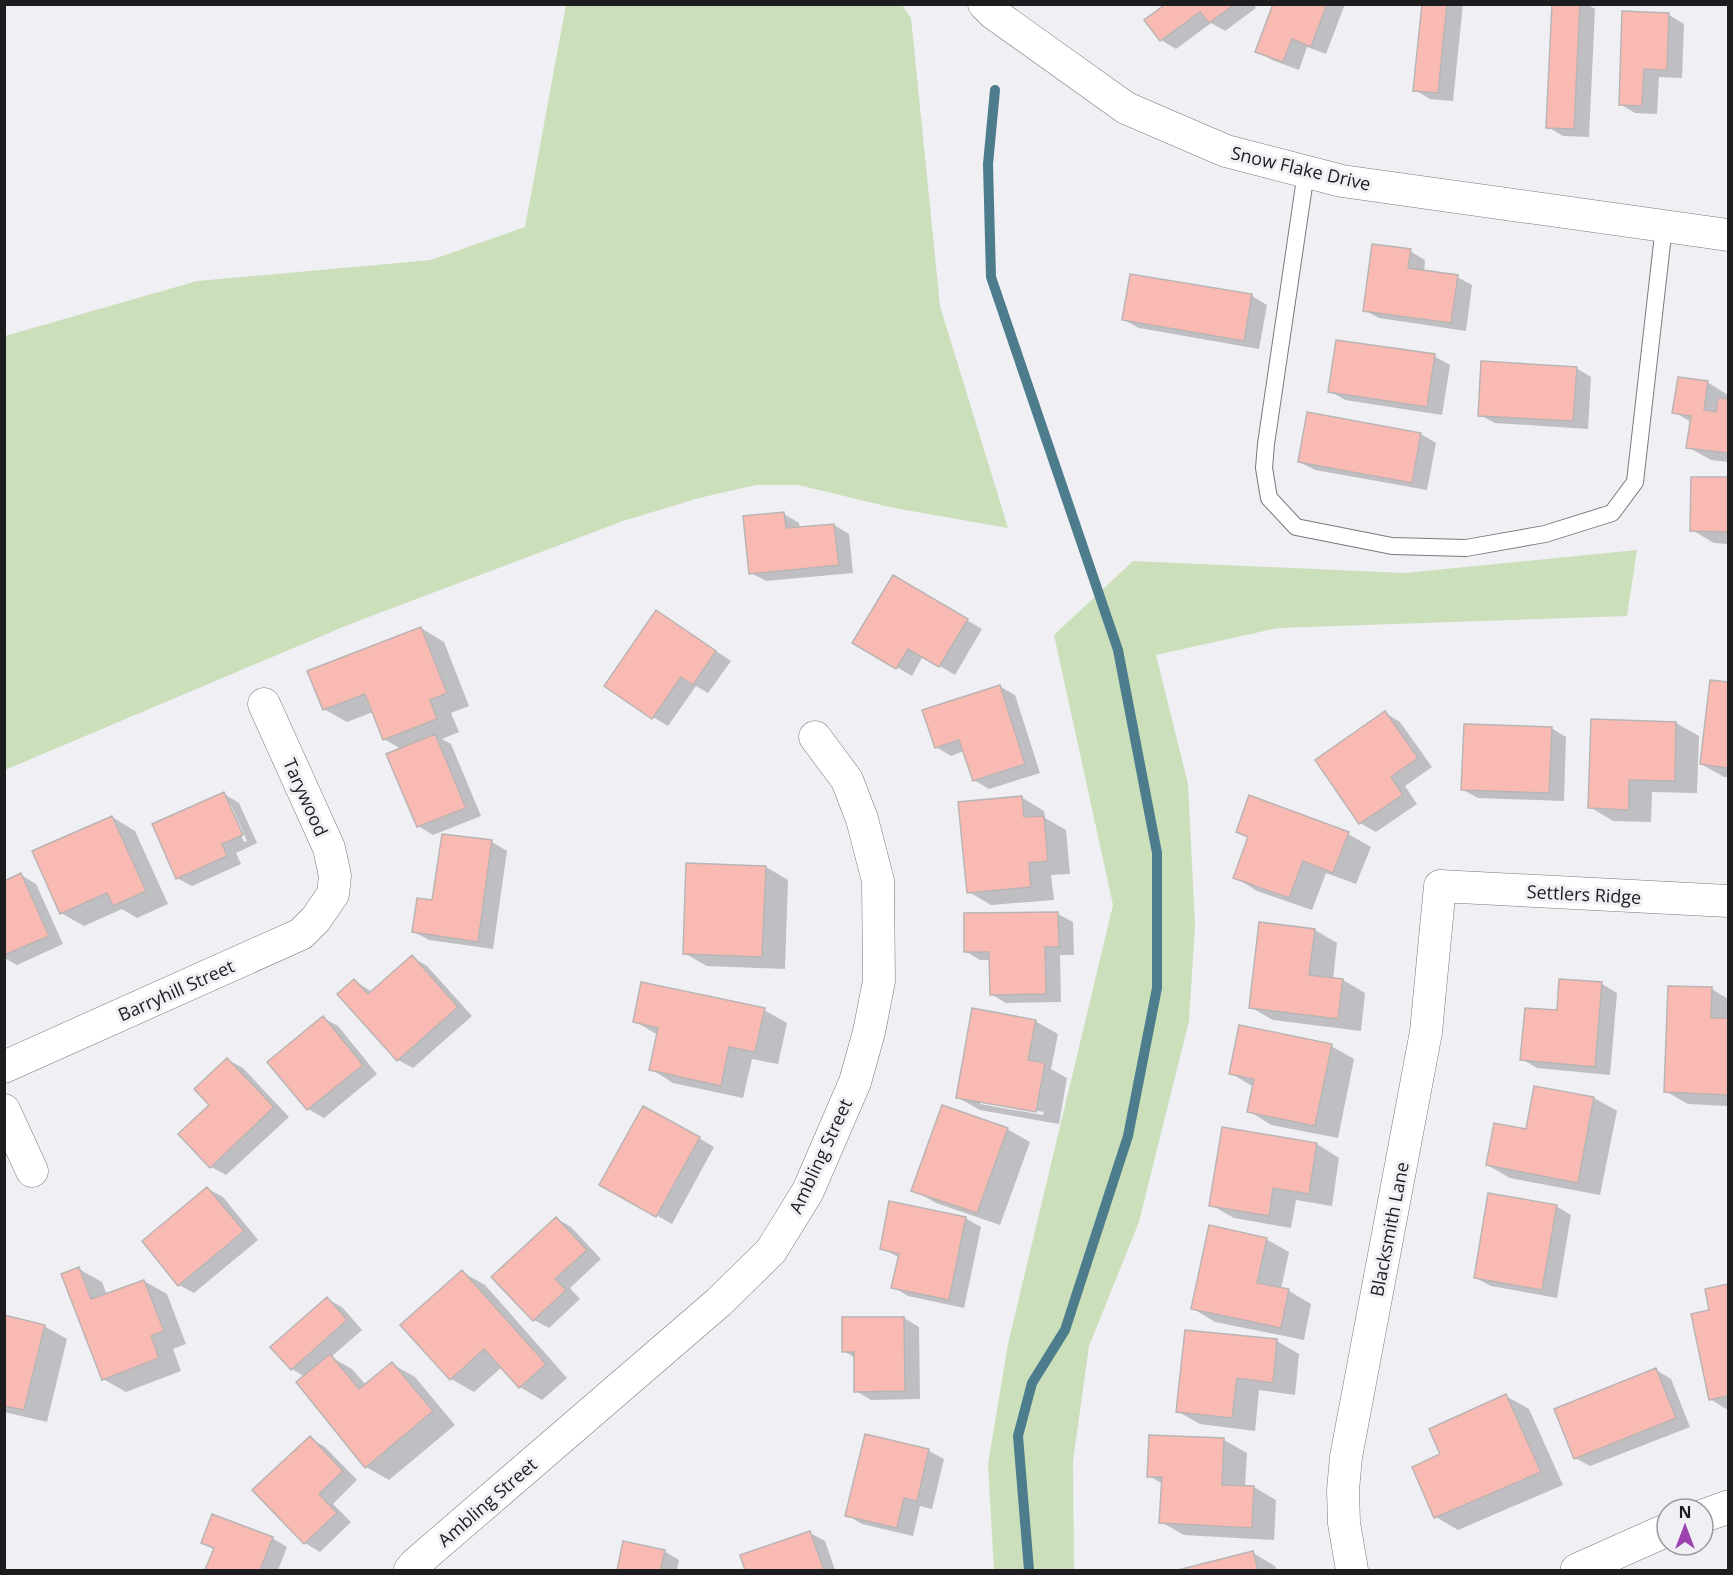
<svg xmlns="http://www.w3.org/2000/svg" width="1733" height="1575" font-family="'Open Sans',sans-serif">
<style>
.green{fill:#ccdfbb}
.shadow{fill:#0003;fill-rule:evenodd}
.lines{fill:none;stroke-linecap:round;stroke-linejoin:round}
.stream{stroke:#4d7d8c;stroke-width:10}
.building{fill:#fabab4;stroke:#bab4b3;stroke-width:1.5}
.lane-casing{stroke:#79797d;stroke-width:18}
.street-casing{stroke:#79797d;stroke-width:33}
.secondary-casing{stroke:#79797d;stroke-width:34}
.lane{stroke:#fff;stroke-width:16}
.street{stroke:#fff;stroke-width:32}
.secondary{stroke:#fff;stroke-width:33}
.labels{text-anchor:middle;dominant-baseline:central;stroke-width:6;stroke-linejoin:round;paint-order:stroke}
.street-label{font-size:18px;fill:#1d1d1f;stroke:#efeff4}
</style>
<rect width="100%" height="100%" fill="#efeff4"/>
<path class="green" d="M566,5H902L911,18L940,306L1008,528L894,508L798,485H756L699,498L623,521L350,624L5,770V336L197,281L431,260L525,227Z
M1637,550L1627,616L1278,628L1156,655L1188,784L1195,925L1189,1021L1139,1222L1089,1346L1073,1461L1074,1570H994L988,1464L1008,1344L1113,905L1054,635L1133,561L1405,573Z"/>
<path class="shadow" d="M1168,4H1253L1256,8L1225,31L1211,23L1176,49L1161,40Z
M1275,4H1345L1326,54L1307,47L1299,70L1272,60L1257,51Z
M1424,4H1463L1453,101L1430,99L1415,90Z
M1553,4H1587L1595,9L1589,137L1563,136L1548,127Z
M1624,13L1669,15L1684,24L1682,78L1659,77L1657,114L1635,113L1620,104Z
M1410,251L1425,260L1424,272L1457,277L1472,285L1466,331L1379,318L1364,310Z
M1131,276L1252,296L1267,305L1259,349L1139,328L1124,320Z
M1434,356L1450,365L1442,415L1345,400L1330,391Z
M1576,368L1591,377L1588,429L1495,423L1480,415Z
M1707,382L1728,395V462L1711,460L1688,447L1691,422L1674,412Z
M1308,414L1421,434L1436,443L1427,490L1315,470L1299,462Z
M1693,478L1728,479V544L1714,543L1692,530Z
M784,514L799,523L800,528L834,525L849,534L853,573L766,581L751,573Z
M893,577L982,629L955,675L923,656L912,676L854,642Z
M671,621L731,661L708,693L696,686L668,726L653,717Z
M421,628L444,642L469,706L451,713L459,732L442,739L451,744L481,816L433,835L418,826L401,749L384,739L373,712L347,722L324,709Z
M1711,682L1728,684V777H1724L1701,764Z
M999,686L1015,695L1040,773L989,789L974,780L964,751L951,756L936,747Z
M1385,713L1400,722L1432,767L1405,786L1417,804L1376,832L1360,823L1317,761Z
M1593,721L1676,723L1699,736L1697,793L1652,792L1651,822L1613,821L1590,807Z
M1551,728L1566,737L1564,801L1478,798L1463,790Z
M224,794L239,803L257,843L236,853L241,864L192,886L177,878ZM228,805H231L247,841L244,842Z
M1021,797L1044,811L1045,818L1066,830L1070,874L1051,875L1054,900L991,905L969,892Z
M112,817L135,831L168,904L137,918L122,909L84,926L61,913Z
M1237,832L1348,834L1371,847L1356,884L1326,873L1312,910L1257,891L1235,877L1249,838Z
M492,842L507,851L493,949L429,940L414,932L434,902Z
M766,867L788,880L785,969L707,966L684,953Z
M21,875L36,884L63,944L17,965L4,958V882Z
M1058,914L1073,922L1074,955H1060L1061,1002L1006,1003L991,994V960H980L965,951Z
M1315,930L1337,943L1333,979L1343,980L1365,993L1361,1031L1273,1020L1250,1007Z
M412,957L427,966L472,1016L413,1068L398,1060L355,981L372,992Z
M1561,980L1602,984L1617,993L1610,1075L1537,1068L1522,1059L1558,1012Z
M1712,989L1728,999V1106L1688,1104L1665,1091Z
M764,1010L787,1023L778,1064L752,1059L743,1098L673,1083L651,1069L658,1035L634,1021Z
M323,1018L338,1026L377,1074L324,1118L308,1109L269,1062Z
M1035,1021L1058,1034L1051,1069L1067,1078L1059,1124L980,1110L957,1097ZM980,1101L1044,1112L1043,1115L980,1104Z
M1331,1046L1354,1059L1338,1138L1271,1125L1249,1111L1254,1087L1230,1073Z
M228,1060L243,1068L289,1117L226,1175L211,1167Z
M1536,1087L1594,1098L1617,1111L1600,1195L1510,1178L1487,1165L1527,1131Z
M1007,1129L1030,1142L1000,1225L936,1203L913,1190Z
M699,1138L714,1147L672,1224L601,1184Z
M1317,1144L1339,1158L1332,1206L1296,1200L1291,1228L1234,1218L1211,1205Z
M208,1189L223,1197L258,1240L194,1293L179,1285Z
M1556,1206L1571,1215L1557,1298L1491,1286L1476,1278Z
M556,1218L571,1227L601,1259L570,1288L580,1299L549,1328L534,1320Z
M965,1218L981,1227L964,1308L908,1296L893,1287L900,1258L881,1248Z
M1266,1239L1289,1252L1281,1289L1289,1291L1311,1304L1304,1340L1215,1322L1192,1308Z
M79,1269L102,1282L107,1295L144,1281L167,1294L186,1344L173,1349L181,1371L126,1392L103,1379Z
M462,1272L485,1285L567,1378L542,1400L520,1387L502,1367L474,1392L451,1379Z
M1728,1286V1410L1710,1399L1711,1312L1706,1290Z
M327,1299L342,1307L362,1330L331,1357L352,1369L366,1385L392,1364L415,1377L455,1425L389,1480L366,1467L305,1377L292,1369Z
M4,1317L44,1326L67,1339L47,1422L4,1412Z
M904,1318L919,1327L920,1399L871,1400L856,1391L855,1358L844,1351Z
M1277,1341L1299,1354L1295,1395L1259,1390L1255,1431L1200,1424L1177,1411Z
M1656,1370L1671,1379L1690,1427L1590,1466L1575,1458Z
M1506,1396L1529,1409L1563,1485L1458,1530L1436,1517L1442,1455Z
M866,1436L929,1451L944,1459L932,1509L920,1506L913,1536L862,1524L847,1515Z
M310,1438L325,1447L357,1480L333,1504L351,1522L320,1552L305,1543Z
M1224,1440L1247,1453L1245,1487H1254L1276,1500L1274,1540L1184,1535L1161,1522L1163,1484L1149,1476Z
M810,1533L825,1541L835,1570H747L742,1556Z
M272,1538L287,1547L278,1570H207L215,1550L203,1543Z
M624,1543L664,1551L679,1560L677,1570H619Z
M1253,1553L1275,1566L1277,1570H1184Z"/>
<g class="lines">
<path class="stream" d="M995,90L988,164L991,277L1118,650L1157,853V988L1128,1136L1065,1330L1032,1383L1018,1436L1029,1570"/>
</g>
<path class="building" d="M1166,4H1235L1209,23L1200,12L1160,41L1144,20Z
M1273,4H1327L1311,47L1292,39L1283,62L1255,52Z
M1422,4H1447L1438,93L1413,91Z
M1552,4H1580L1574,129L1546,128Z
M1622,11L1669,13L1667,70L1644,69L1642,106L1619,105Z
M1372,244L1411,249L1408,268L1458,275L1451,323L1363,311Z
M1130,274L1252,294L1244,341L1122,320Z
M1336,340L1435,354L1427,407L1328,392Z
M1481,361L1577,367L1573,421L1478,416Z
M1678,377L1708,381L1704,410L1716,412L1718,398L1728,399V453L1686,448L1691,416L1672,413Z
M1307,412L1421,433L1412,483L1298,462Z
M1691,477H1728V532L1690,531Z
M784,512L786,528L834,524L839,565L749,574L743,516Z
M893,575L968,619L939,667L908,649L896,669L852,643Z
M656,610L716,651L693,685L681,677L652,719L604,686Z
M421,627L447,693L430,700L437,719L383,740L365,694L323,710L307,671Z
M1710,680L1728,682V768L1700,764Z
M1000,685L1025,764L973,781L959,740L935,748L922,710Z
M1385,711L1418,758L1391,777L1403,795L1359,824L1315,760Z
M1591,719L1676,722L1675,781L1629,780V810L1588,808Z
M1464,724L1552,727L1549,793L1461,790Z
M435,734L466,808L417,827L386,754Z
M224,792L243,835L222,844L227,856L176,879L152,824Z
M1249,795L1349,832L1333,873L1303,861L1289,898L1233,878L1248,837L1236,832Z
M1022,796L1024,817L1044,816L1048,861L1029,863L1031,887L967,893L958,802Z
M112,816L146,891L113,906L107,893L60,914L32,851Z
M442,834L492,840L478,942L412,932L417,898L432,900Z
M686,863L766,866L762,957L683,954Z
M21,873L49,936L4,955V881Z
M1058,912L1059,947H1045L1046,994L990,995L989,952H964V913Z
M1259,922L1315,929L1309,975L1343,979L1338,1019L1249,1008Z
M412,955L458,1007L397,1061L337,994L354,979L368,994Z
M1559,979L1602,982L1595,1067L1520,1060L1525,1008L1557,1010Z
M641,982L765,1008L755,1052L729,1047L721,1086L649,1070L658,1028L633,1022Z
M1668,986L1712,987L1711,1018H1728V1095L1664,1092Z
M972,1008L1036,1020L1028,1060L1045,1063L1036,1112L956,1098Z
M323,1016L363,1065L307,1110L267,1062Z
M1239,1025L1332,1044L1315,1126L1247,1112L1254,1079L1229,1074Z
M227,1058L274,1107L210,1168L178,1134L209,1105L194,1089Z
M1534,1086L1594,1097L1578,1183L1486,1165L1494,1123L1526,1129Z
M942,1105L1008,1128L977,1213L911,1191Z
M643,1106L700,1137L656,1217L599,1185Z
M1222,1127L1317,1143L1309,1194L1273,1188L1269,1216L1209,1206Z
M207,1187L244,1231L178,1286L142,1241Z
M1488,1193L1557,1205L1542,1290L1474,1278Z
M889,1201L966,1217L949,1300L891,1288L899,1254L880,1249Z
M556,1217L587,1250L555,1279L566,1290L533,1321L491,1277Z
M1209,1225L1267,1238L1257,1283L1289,1289L1281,1328L1191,1309Z
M79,1267L91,1299L144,1280L164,1331L151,1336L159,1358L102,1380L61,1274Z
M462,1270L546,1364L519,1388L484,1349L450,1380L400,1325Z
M1728,1284V1396L1709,1400L1691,1314L1709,1310L1705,1289Z
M327,1297L347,1320L291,1370L270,1347Z
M4,1315L45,1325L24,1410L4,1406Z
M842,1317H904L905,1391L854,1392V1352H842Z
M1185,1330L1277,1339L1273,1383L1237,1378L1232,1418L1176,1412Z
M330,1354L359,1389L392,1362L433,1411L365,1468L296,1382Z
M1656,1368L1676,1418L1574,1459L1554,1409Z
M1506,1394L1541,1472L1434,1518L1412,1467L1440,1454L1429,1429Z
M865,1434L929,1449L917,1501L904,1498L897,1528L845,1516Z
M1149,1435L1224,1438L1222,1485L1254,1486L1252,1528L1159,1523L1162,1477H1147Z
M310,1436L343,1471L319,1494L337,1513L304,1544L252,1490Z
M212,1514L273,1537L260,1570H205L214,1548L201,1543Z
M810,1531L824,1570H745L740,1555Z
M623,1541L665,1550L661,1568L674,1570H617Z
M1253,1551L1258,1570H1178Z"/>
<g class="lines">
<g class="lane-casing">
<path id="lane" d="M1306,172L1266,444L1264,468L1269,498L1296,527L1392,546L1466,548L1545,534L1612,513L1635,482L1664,226"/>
</g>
<g class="street-casing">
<path id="street" d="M984,4L993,13L1126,108L1226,151L1342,181L1728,235
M4,1067L301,934L316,919L333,894L335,876L329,848L264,704
M4,1110L32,1171
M410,1570L415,1564L719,1302L771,1251L808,1191L855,1082L869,1032L879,981L878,881L862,819L847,780L815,737
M1352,1570L1344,1523L1343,1490L1346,1457L1426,1032L1440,886L1728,901"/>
</g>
<g class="secondary-casing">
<path id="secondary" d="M1703,1516L1728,1507
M1577,1570L1667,1530"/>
</g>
<use href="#lane" class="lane"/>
<use href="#street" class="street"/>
<use href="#secondary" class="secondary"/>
</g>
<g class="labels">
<g class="street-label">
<text transform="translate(1301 168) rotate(13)">Snow Flake Drive</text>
<text transform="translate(306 797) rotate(66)">Tarywood</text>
<text transform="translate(1584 894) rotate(3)">Settlers Ridge</text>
<text transform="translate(176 990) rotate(-24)">Barryhill Street</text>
<text transform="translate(820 1156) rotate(-65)">Ambling Street</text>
<text transform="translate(1389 1229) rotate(-79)">Blacksmith Lane</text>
<text transform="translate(487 1502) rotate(-41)">Ambling Street</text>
</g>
</g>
<rect width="1733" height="1575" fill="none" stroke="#1d1d1f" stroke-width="12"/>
<g transform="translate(1685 1527)"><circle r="28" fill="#efeff4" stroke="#9b9b9f" stroke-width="1.5"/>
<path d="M0-4.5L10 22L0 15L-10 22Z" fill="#9c43af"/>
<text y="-9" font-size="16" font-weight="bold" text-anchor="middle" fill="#1d1d1f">N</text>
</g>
</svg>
